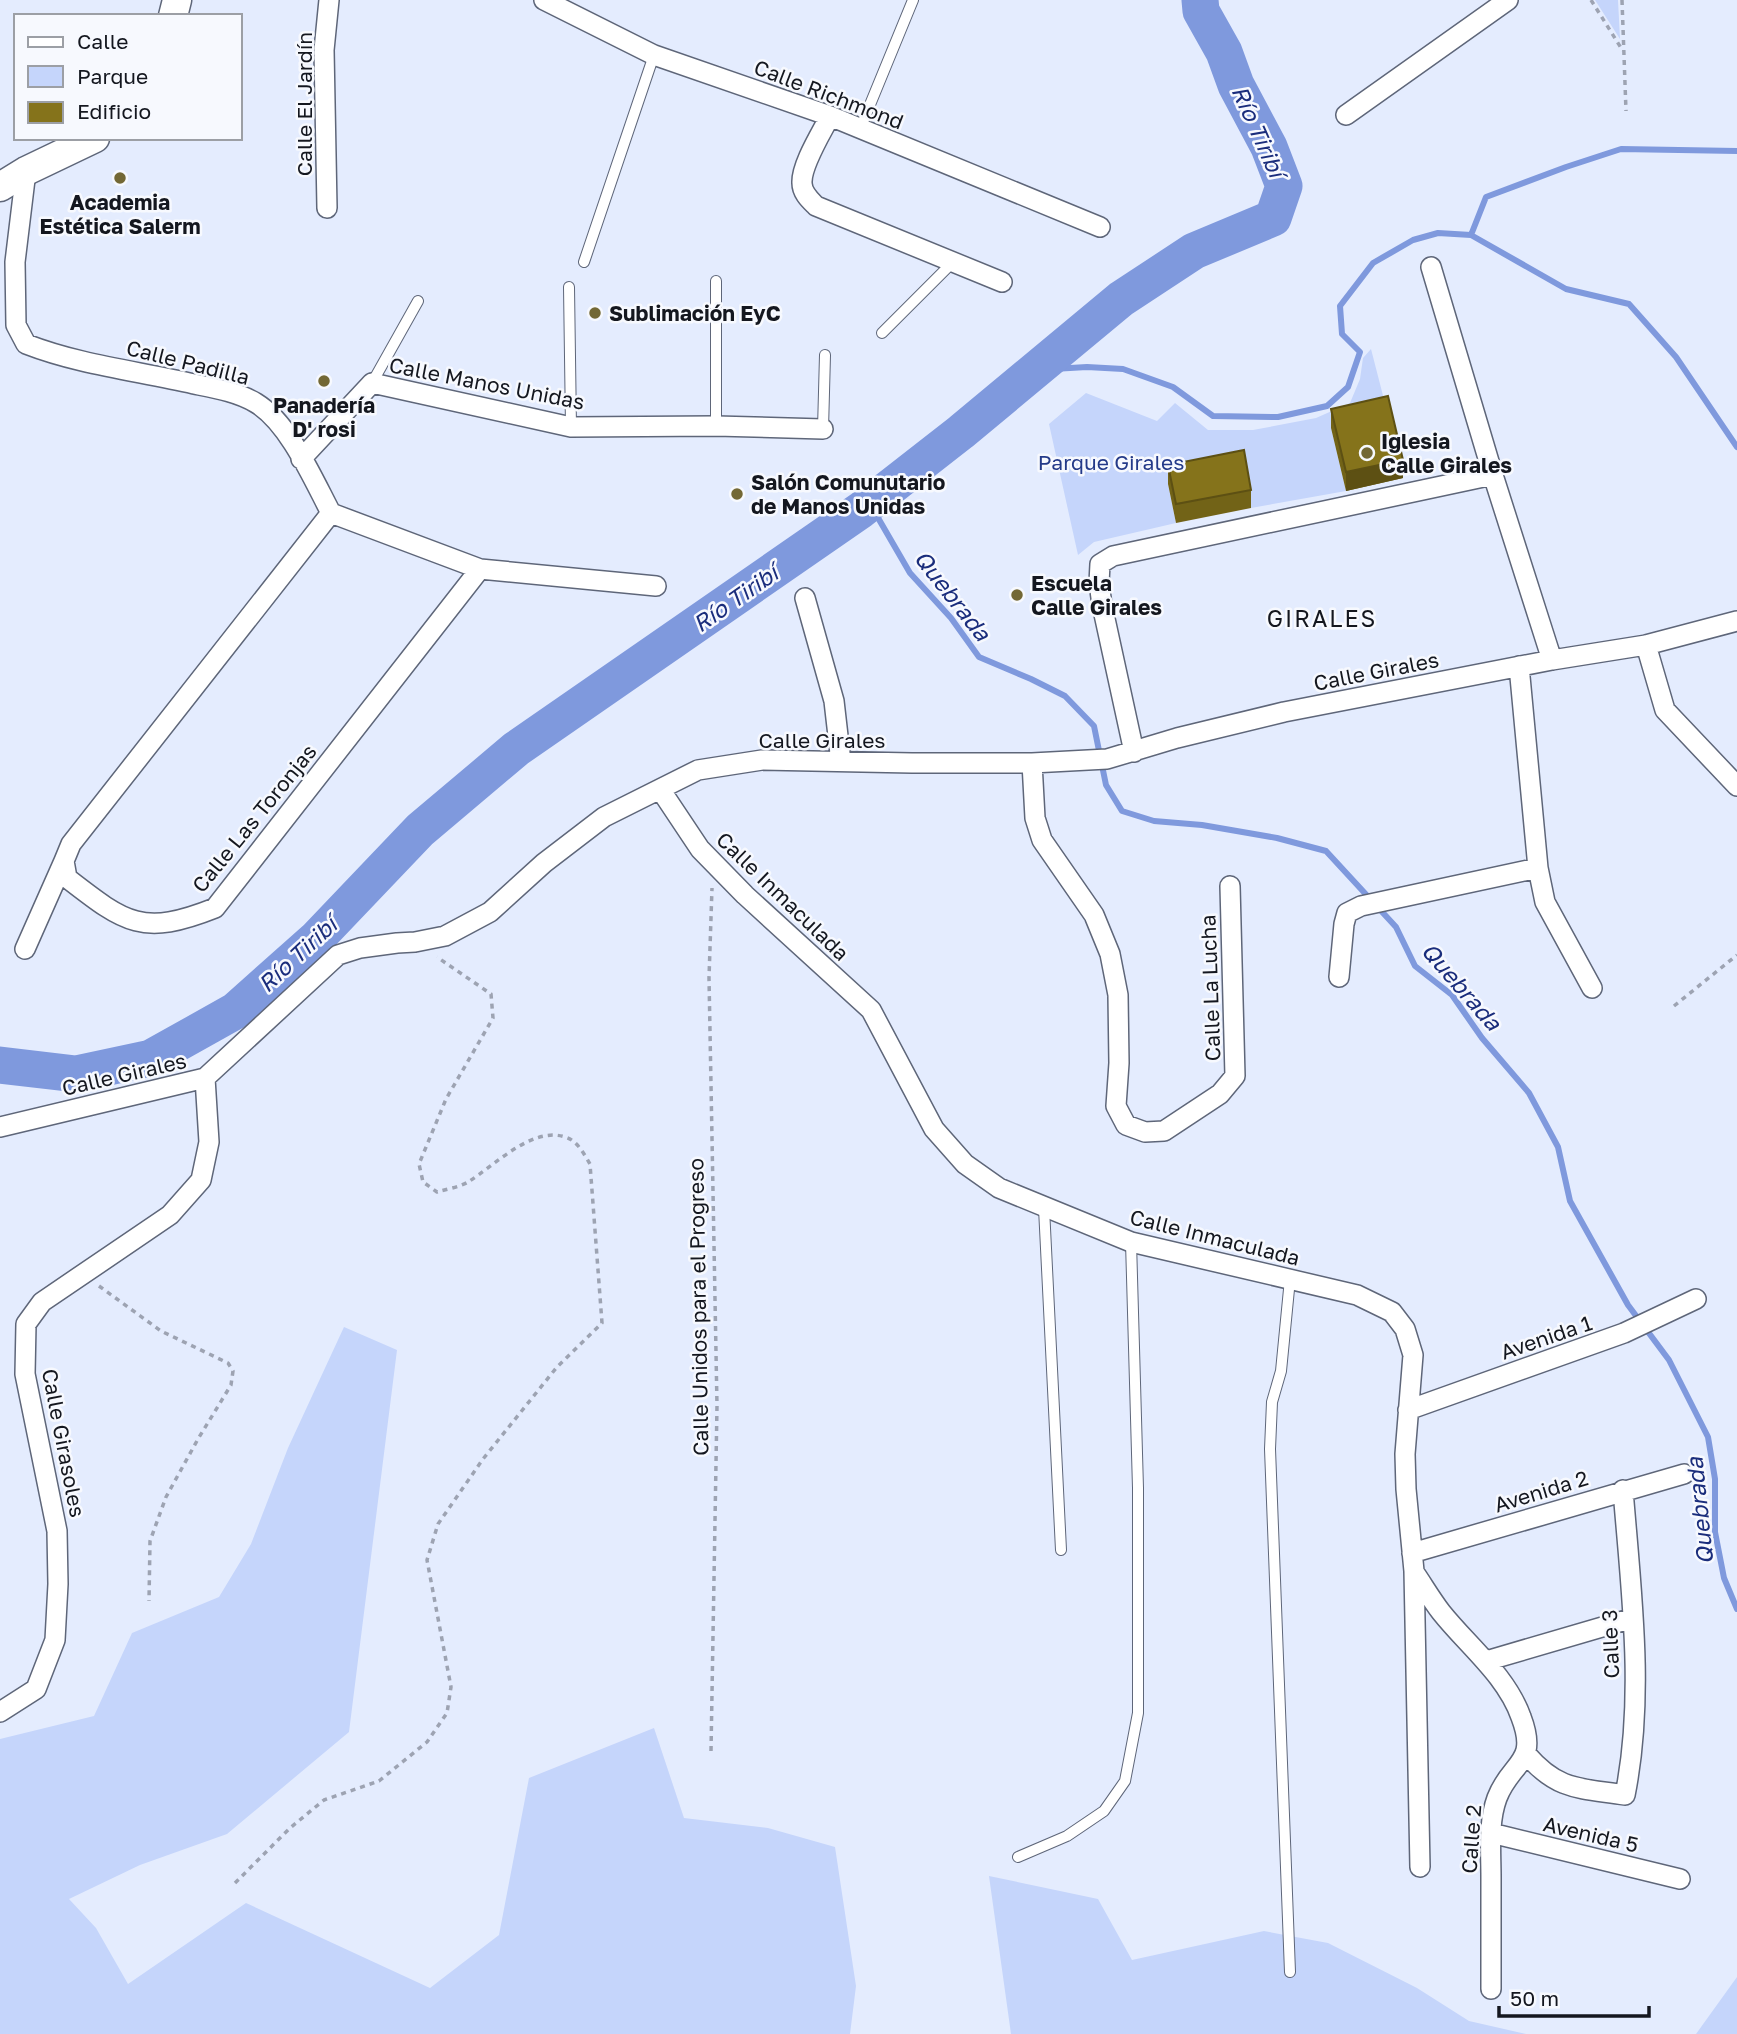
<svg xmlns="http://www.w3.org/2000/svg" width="1737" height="2034" font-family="'Golos Text',sans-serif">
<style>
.green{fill:#c5d5fb}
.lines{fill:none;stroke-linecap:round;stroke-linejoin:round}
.stream{stroke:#7f99dd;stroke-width:6}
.river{stroke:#7f99dd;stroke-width:37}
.lane-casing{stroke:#5e6679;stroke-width:12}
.street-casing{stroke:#5e6679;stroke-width:22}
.secondary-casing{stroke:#5e6679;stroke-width:31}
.path{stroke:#9da3b2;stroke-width:3.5;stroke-dasharray:5 5;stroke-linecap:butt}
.lane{stroke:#fff;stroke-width:10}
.street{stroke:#fff;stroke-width:19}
.secondary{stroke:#fff;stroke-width:28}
.wall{fill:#726317}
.shaded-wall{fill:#5d5013}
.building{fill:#85731b;stroke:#5d5013;stroke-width:2}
.poi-dot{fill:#736835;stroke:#f7f9fe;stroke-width:2.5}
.labels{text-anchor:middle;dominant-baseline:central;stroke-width:5;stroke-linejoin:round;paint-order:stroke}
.street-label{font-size:21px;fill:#14171f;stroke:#f7f9fe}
.poi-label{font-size:21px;font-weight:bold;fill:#14171f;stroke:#f7f9fe;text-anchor:start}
.park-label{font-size:21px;fill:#243a89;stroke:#f7f9fe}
.water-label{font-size:23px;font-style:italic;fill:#1a2d7c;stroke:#f7f9fe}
.neighbourhood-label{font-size:23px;letter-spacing:2px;fill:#14171f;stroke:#f7f9fe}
</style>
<rect width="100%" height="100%" fill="#e4ecfe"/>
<path class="green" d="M1595,0H1618L1620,39Z
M1371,349L1388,415L1331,428L1346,491L1251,508L1168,484L1176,523L1094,542L1078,555L1049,424L1086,393L1157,421L1175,403L1208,430H1253L1316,418L1350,403L1360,379L1363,358Z
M344,1327L397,1350L349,1732L227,1834L140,1865L69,1899L96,1928L128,1984L246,1903L430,1988L499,1935L529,1778L654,1728L684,1818L768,1828L835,1847L856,1986L850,2034H0V1739L94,1716L132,1633L219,1597L251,1544L288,1448Z
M989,1876L1098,1899L1132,1960L1264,1931L1328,1943L1417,1988L1469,2021L1526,2034H1011Z
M1737,1977V2034H1696Z"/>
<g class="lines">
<path class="stream" d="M1471,235L1486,197L1566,167L1621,149L1737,151
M1036,370L1087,367L1123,369L1173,387L1213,416L1278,417L1327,406L1348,387L1360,352L1342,334L1340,306L1373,263L1413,240L1438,233L1471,235L1566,289L1629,304L1676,357L1737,447
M870,504L910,573L951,618L979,657L1031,679L1065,696L1094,726L1106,785L1122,811L1154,821L1202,825L1277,838L1326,851L1396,927L1415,966L1452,995L1482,1038L1529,1093L1558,1147L1570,1201L1628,1305L1669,1360L1708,1437L1715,1479V1532L1724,1578L1737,1609"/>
<path class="river" d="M0,1065L76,1074L151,1058L235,1011L317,938L420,830L516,749L861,510L961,432L1121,299L1194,251L1273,218L1284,186L1269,147L1236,85L1224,52L1201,11L1200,0"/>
<g class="lane-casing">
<path id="lane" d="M860,129L913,0
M584,262L654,55
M716,281V426
M569,287L571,427
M882,333L952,263
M372,383L418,301
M823,429L825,355
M1044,1208L1061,1550
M1018,1857L1067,1836L1104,1811L1125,1781L1138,1713V1488L1131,1242
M1290,1972L1270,1449L1272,1402L1281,1371L1290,1279"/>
</g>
<g class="street-casing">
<path id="street" d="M544,0L654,55L830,116L1100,227
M1346,115L1508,0
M830,116C822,132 801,165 802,183C802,193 810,200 816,206L1002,282
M26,171L15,262L16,325L26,344C80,365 138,371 194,384C214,388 238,392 256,403C289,423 313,479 331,513L480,569L656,586
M327,208L324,50L329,0
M1431,267L1493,475L1552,660
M301,459L372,383L571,427L716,426L823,429
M331,513L71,844L64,861L67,878C125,923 142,937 215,908L480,569
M805,598L834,701L841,762
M1646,645L1665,710L1737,786
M1519,666L1538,868L1545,902L1592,988
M1134,752L1102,605L1099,583L1100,564L1113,556L1493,475
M1032,763L1035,818L1042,840L1094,915L1110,954L1118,995L1119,1063L1116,1106L1126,1125L1145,1132L1164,1131L1220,1094L1235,1076L1230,886
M660,789L700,849L745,895L871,1010L934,1129L965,1164L999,1188L1131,1242L1357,1295L1392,1312L1405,1329L1413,1355L1405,1454L1406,1489L1414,1571L1420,1867
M25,949L64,861
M1339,977L1344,924L1347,913L1361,906L1538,868
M0,1127L205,1078L338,955L360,948L397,943L415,942L445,936L490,912L544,863L604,817L698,770L762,760L912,763H1032L1107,759L1177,738L1284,712L1552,660L1646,645L1737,621
M1408,1410L1624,1333L1696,1299
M1412,1553L1684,1474
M1414,1572C1423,1585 1431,1599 1441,1612C1468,1646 1506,1675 1521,1717C1539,1764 1511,1761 1497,1798C1488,1822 1491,1852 1491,1877C1491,1915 1491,1952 1491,1989
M1486,1661L1633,1618
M0,1712L36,1689L55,1640L58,1584L57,1531L25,1374L26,1324L42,1302L170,1215L201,1180L209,1142L205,1078
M1527,1755C1558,1791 1580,1788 1625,1795C1645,1696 1631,1590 1623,1490
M1491,1833L1680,1879"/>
</g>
<g class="secondary-casing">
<path id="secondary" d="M173,16L177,0
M0,187L26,171L95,138"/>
</g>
<path class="path" d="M1591,0L1623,51
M1622,0L1626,111
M1674,1006L1737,955
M99,1286L161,1331L228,1363L233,1371L231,1385L198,1439L166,1497L150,1541L149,1601
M711,1751L717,1406L709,978L712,888
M235,1883L290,1828L324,1800L379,1781L427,1742L447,1713L451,1687L427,1560L438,1524L483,1459L557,1367L602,1323L590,1164C584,1154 577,1140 565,1137C532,1126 494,1166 468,1182C460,1187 447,1189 437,1192L423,1182L419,1164L446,1099L493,1018L491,994L437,957"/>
<use href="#lane" class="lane"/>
<use href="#street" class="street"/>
<use href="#secondary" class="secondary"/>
</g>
<path class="wall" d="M1331,409L1403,478L1346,491L1331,428Z
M1168,465L1251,490V508L1176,523L1168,484Z"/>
<path class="shaded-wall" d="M1403,460V478L1346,491V472Z"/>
<path class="building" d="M1388,396L1403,460L1346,472L1331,409Z
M1244,450L1251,490L1176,504L1168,465Z"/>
<g class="poi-dot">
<circle cx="120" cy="178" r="7"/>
<circle cx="595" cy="313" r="7"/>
<circle cx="324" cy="381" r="7"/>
<circle cx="1367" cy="453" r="7"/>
<circle cx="737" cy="494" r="7"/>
<circle cx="1017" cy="595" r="7"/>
</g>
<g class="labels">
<g class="street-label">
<text transform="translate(829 94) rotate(21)">Calle Richmond</text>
<text transform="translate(304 104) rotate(-90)">Calle El Jardín</text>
<text transform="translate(188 362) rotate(14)">Calle Padilla</text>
<text transform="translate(487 383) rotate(11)">Calle Manos Unidas</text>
<text transform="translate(1376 671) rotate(-11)">Calle Girales</text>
<text x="822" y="740">Calle Girales</text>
<text transform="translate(254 818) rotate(-51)">Calle Las Toronjas</text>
<text transform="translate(783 896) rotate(44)">Calle Inmaculada</text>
<text transform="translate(1210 988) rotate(-92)">Calle La Lucha</text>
<text transform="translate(124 1074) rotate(-13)">Calle Girales</text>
<text transform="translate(1215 1237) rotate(14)">Calle Inmaculada</text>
<text transform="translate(698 1307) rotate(-91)">Calle Unidos para el Progreso</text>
<text transform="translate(1546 1337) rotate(-19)">Avenida 1</text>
<text transform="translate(64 1443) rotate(79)">Calle Girasoles</text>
<text transform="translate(1541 1491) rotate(-17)">Avenida 2</text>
<text transform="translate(1610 1644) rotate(-92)">Calle 3</text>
<text transform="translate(1591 1834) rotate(13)">Avenida 5</text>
<text transform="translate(1471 1839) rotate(-86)">Calle 2</text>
</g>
<g class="poi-label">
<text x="120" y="202" text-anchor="middle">Academia<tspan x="120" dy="24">Estética Salerm</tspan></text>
<text x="609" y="313">Sublimación EyC</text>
<text x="324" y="405" text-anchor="middle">Panadería<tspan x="324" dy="24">D' rosi</tspan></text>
<text x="1381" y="441">Iglesia<tspan x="1381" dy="24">Calle Girales</tspan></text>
<text x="751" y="482">Salón Comunutario<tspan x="751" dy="24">de Manos Unidas</tspan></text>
<text x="1031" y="583">Escuela<tspan x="1031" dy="24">Calle Girales</tspan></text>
</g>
<g class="park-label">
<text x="1111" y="462">Parque Girales</text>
</g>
<g class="water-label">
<text transform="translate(1259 131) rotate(66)">Río Tiribí</text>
<text transform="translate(953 595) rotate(52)">Quebrada</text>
<text transform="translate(735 598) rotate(-35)">Río Tiribí</text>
<text transform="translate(297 954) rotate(-43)">Río Tiribí</text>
<text transform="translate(1462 986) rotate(49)">Quebrada</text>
<text transform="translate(1699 1511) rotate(-96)">Quebrada</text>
</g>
<g class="neighbourhood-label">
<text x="1322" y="618">GIRALES</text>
</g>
</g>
<rect x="14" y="14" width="228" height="126" fill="#f7f9fe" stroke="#9c9fa5" stroke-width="2"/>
<rect x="28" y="37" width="35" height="10" fill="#ffffff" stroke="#9c9fa5" stroke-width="2"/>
<text x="77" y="49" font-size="21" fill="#14171f">Calle</text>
<rect x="28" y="66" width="35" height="21" fill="#c5d5fb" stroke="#9c9fa5" stroke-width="2"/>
<text x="77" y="84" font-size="21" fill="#14171f">Parque</text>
<rect x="28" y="102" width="35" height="21" fill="#85731b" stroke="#9c9fa5" stroke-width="2"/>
<text x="77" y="119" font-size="21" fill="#14171f">Edificio</text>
<path d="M1499 2006v10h150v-10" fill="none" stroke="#14171f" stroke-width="3.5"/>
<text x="1510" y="2006" font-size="21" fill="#14171f" stroke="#f7f9fe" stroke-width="5" paint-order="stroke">50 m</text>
</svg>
